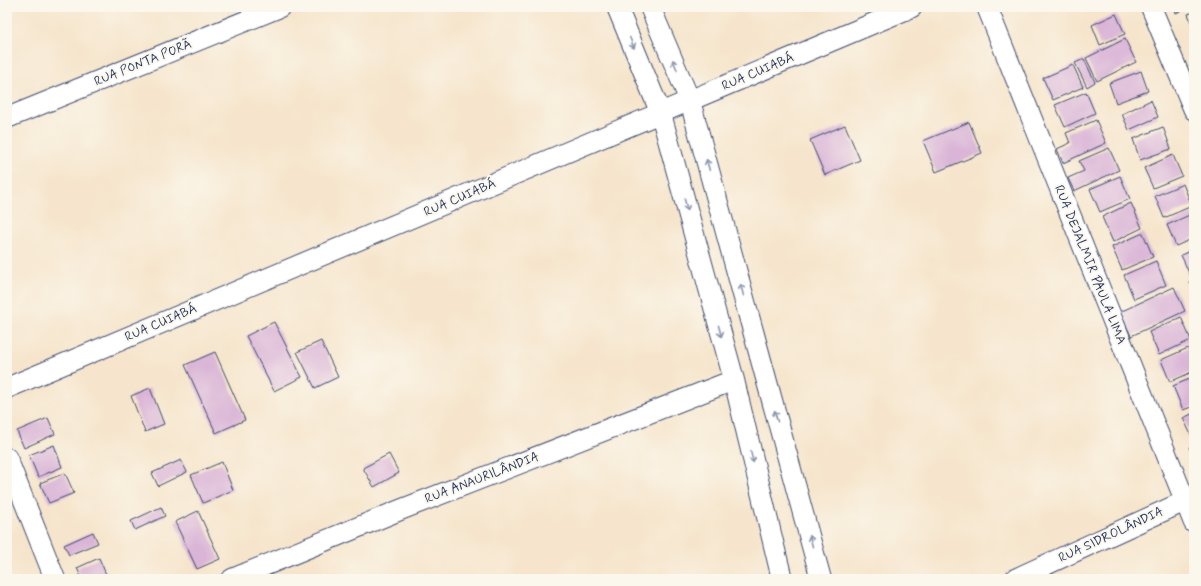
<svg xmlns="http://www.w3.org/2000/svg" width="1201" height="586" font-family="Mynerve,sans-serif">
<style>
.building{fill:#dab5d7}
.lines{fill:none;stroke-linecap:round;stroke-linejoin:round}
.minor-casing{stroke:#3c4a6e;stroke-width:22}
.minor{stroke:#fff;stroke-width:20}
.oneway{stroke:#8d97ae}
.labels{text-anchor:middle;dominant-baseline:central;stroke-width:4;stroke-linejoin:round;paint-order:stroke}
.street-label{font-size:13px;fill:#1b2f5e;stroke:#fbf7ec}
</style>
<rect width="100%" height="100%" fill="#fbf7ec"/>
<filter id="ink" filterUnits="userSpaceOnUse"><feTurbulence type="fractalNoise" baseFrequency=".025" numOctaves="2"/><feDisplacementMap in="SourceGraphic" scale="8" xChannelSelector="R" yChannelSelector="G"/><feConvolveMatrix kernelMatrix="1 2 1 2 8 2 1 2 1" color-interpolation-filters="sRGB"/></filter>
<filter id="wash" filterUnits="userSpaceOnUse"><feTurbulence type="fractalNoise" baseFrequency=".012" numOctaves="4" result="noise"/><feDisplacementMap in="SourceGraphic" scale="16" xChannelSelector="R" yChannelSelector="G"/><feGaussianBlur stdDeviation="0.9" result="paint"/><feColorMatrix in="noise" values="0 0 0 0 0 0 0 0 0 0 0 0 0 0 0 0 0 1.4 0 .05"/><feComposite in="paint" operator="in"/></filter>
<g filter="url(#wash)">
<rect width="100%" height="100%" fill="#f6e5cc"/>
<g id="blocks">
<path class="building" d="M1174,7H1189L1176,13Z
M1194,12V30L1188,14Z
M1116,14L1125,34L1100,45L1092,25Z
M1125,39L1136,62L1097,81L1086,58Z
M1084,59L1095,82L1087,87L1075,63Z
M1073,65L1083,87L1053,100L1043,78Z
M1141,71L1148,91L1116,103L1109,83Z
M1086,92L1095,113L1065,127L1055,105Z
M1151,100L1158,117L1129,130L1122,114Z
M1096,120L1106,143L1063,163L1057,149L1070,143L1066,133Z
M969,122L982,153L936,172L923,141Z
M845,125L860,160L825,175L810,140Z
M1163,127L1171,149L1140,160L1133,139Z
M1109,148L1119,170L1074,191L1068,178L1084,171L1079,161Z
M1173,155L1182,176L1153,188L1144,168Z
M1120,176L1130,199L1100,212L1090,189Z
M1183,184L1192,206L1164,218L1155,196Z
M1131,203L1142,228L1113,242L1102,217Z
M1194,213V238L1176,246L1167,225Z
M1143,233L1153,257L1122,270L1112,247Z
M1194,249V273L1190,275L1181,255Z
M1156,261L1166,285L1134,299L1124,275Z
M1194,280V292L1190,282Z
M1174,287L1185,311L1131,336L1120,312Z
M1181,317L1191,340L1159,355L1149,332Z
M274,322L302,377L274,391L246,336Z
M321,341L338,377L315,388L297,352Z
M1188,348L1194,362V371L1170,382L1161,360Z
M215,352L245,420L216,433L185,365Z
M1194,377V406L1183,410L1173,386Z
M150,388L164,424L145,432L131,396Z
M1194,413V439H1193L1183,418Z
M48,418L55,434L24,448L17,431Z
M54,445L62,467L38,477L29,455Z
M1194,445V459L1189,447Z
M389,454L399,473L374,487L363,468Z
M181,460L187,472L158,486L152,473Z
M222,462L233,490L203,503L191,475Z
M65,473L74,493L49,503L40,483Z
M161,507L165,516L135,530L131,521Z
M198,511L220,559L197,569L175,522Z
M93,532L98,543L69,555L64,545Z
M99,558L108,579H82L77,568Z"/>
</g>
</g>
<g filter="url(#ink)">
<use href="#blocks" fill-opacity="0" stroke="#3c4a6e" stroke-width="1"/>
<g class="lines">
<g class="minor-casing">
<path id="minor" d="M617,7L661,114L734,380L782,579
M650,7L690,101L821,579
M987,7L1194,523
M1151,7L1194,110
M7,118L280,7
M7,388L912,7
M7,458L55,579
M232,579L400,510L734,380
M1015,579L1194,497"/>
</g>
<use href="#minor" class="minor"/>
</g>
<defs><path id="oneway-shaft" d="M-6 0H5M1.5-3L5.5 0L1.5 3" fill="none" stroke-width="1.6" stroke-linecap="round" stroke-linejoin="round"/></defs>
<g class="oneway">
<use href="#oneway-shaft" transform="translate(632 43) rotate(68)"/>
<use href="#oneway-shaft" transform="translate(675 65) rotate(-113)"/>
<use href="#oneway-shaft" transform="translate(708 165) rotate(-105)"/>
<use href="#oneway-shaft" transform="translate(686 205) rotate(75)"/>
<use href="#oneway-shaft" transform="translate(742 290) rotate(-105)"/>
<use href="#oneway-shaft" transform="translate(720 331) rotate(75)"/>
<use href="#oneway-shaft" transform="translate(776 416) rotate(-105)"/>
<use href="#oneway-shaft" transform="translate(752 457) rotate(76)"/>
<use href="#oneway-shaft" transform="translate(811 541) rotate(-105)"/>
</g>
</g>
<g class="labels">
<g class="street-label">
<text transform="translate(143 63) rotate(-22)">RUA PONTA PORÃ</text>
<text transform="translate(758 72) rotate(-23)">RUA CUIABÁ</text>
<text transform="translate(460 198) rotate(-23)">RUA CUIABÁ</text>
<text transform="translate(1090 265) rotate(68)">RUA DEJALMIR PAULA LIMA</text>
<text transform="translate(161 323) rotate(-23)">RUA CUIABÁ</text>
<text transform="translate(482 478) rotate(-21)">RUA ANAURILÂNDIA</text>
<text transform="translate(1111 535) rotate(-25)">RUA SIDROLÂNDIA</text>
</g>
</g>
<rect width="1201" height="586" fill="none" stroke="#fbf7ec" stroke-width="24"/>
</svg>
